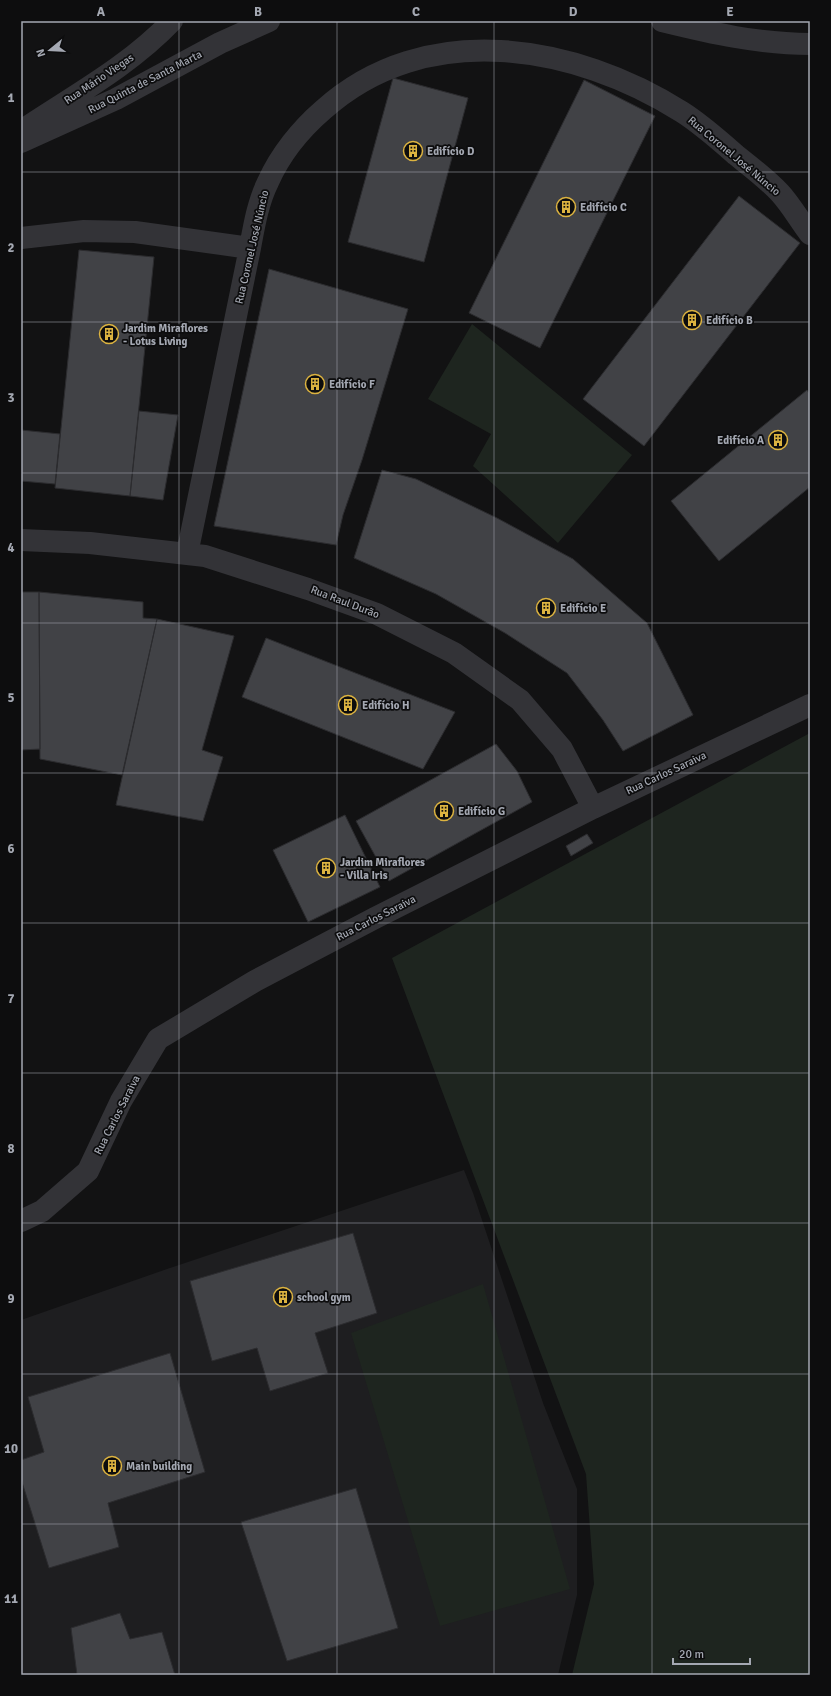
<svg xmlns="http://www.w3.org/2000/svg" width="831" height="1696" font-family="Signika,sans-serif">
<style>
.built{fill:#1e1e20}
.green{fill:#1e251f}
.building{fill:#414246;stroke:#2c2c2f}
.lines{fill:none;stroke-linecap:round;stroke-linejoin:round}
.minor{stroke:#333337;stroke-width:22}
.grid{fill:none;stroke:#a4a8b2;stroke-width:1;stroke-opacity:0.55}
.labels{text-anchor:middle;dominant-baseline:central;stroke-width:3.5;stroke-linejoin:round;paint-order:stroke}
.street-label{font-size:11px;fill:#a4a8b2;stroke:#0d0d0e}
.poi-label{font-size:11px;font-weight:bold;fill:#a4a8b2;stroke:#0d0d0e;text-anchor:start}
.neatline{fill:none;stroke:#a4a8b2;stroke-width:1.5}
.grid-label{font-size:13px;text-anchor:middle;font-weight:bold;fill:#a4a8b2}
</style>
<rect width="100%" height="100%" fill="#121213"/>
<path class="built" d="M464,1170L473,1193L543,1403L577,1489V1595L558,1675H21V1320L167,1269Z"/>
<path class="green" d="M472,324L632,455L558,543L473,466L491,434L428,399Z
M810,733V1675H572L594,1584L586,1474L392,958Z
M483,1284L570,1589L440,1626L351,1333Z"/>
<path class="building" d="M393,78L468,98L424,262L348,242Z
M584,80L655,116L540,348L469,313Z
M739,196L800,243L644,446L583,399Z
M79,250L154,257L130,496L55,488Z
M269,269L408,309L362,460L343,515L336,545L214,526Z
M807,390L810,394V487L719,561L671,501Z
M139,411L178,415L163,500L130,496Z
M21,430L60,434L55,484L21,481Z
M382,470L416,479L497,518L573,559L647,623L693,715L623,751L603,720L567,673L505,633L436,594L354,558Z
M21,592H39L40,749L21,750Z
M39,592L143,602V618L157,619L122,775L40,759Z
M157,619L234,636L202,750L223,757L203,821L116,805Z
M266,638L455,712L423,769L242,697Z
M496,744L517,771L532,802L389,881L356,821Z
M345,815L380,887L308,922L273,850Z
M587,834L593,843L571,856L566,846Z
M353,1233L377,1313L315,1333L328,1373L270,1391L257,1348L212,1361L190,1281Z
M170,1353L205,1472L108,1503L119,1547L49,1568L21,1479V1460L44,1452L28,1397Z
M356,1488L398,1628L287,1661L241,1522Z
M120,1613L130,1639L162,1632L175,1675H77L71,1628Z"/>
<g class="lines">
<path class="minor" d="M662,21C711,33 759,44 810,44
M21,131C73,96 128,67 172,21
M21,142L116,99L220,43L269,21
M21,238L84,231L135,232L250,248
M21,540L90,543L205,556L308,589L377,614L454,653L520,700L562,749L593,808
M187,554L250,248C254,226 258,202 268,182C280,155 301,129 323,110C425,18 575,44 682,112C701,124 719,140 736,155C751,167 767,179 780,193C791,205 800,221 810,234
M21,1221L42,1211L88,1171L121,1101L158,1039L255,981L375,918L593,808L810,705"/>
</g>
<path class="grid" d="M179,21V1675M337,21V1675M494,21V1675M652,21V1675M21,172H810M21,322H810M21,473H810M21,623H810M21,773H810M21,923H810M21,1073H810M21,1223H810M21,1374H810M21,1524H810"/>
<defs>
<g id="building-ring" transform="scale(1)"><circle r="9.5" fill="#0d0d0e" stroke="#dcb340" stroke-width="1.5"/><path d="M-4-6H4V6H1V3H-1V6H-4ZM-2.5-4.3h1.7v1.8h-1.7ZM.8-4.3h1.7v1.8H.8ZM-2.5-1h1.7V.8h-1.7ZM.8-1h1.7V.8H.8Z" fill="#dcb340"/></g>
</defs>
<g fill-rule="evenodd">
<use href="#building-ring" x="413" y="151"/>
<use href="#building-ring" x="566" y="207"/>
<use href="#building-ring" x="692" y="320"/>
<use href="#building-ring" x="109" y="334"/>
<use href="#building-ring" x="315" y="384"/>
<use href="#building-ring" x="778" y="440"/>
<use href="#building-ring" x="546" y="608"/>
<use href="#building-ring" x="348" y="705"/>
<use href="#building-ring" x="444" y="811"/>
<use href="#building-ring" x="326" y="868"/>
<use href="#building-ring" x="283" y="1297"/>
<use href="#building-ring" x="112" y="1466"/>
</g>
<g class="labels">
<g class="street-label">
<text transform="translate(99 79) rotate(-34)">Rua Mário Viegas</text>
<text transform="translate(145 82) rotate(-27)">Rua Quinta de Santa Marta</text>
<text transform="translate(734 156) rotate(40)">Rua Coronel José Núncio</text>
<text transform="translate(252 247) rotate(-77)">Rua Coronel José Núncio</text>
<text transform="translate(345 602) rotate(21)">Rua Raul Durão</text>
<text transform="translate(666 773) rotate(-25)">Rua Carlos Saraiva</text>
<text transform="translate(376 918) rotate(-27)">Rua Carlos Saraiva</text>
<text transform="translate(117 1115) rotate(-63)">Rua Carlos Saraiva</text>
</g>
<g class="poi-label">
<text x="427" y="151">Edifício D</text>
<text x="580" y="207">Edifício C</text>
<text x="706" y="320">Edifício B</text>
<text x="123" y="328">Jardim Miraflores<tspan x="123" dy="13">- Lotus Living</tspan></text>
<text x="329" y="384">Edifício F</text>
<text x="764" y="440" text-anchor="end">Edifício A</text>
<text x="560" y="608">Edifício E</text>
<text x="362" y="705">Edifício H</text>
<text x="458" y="811">Edifício G</text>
<text x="340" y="862">Jardim Miraflores<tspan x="340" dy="13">- Villa Iris</tspan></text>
<text x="297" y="1297">school gym</text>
<text x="126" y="1466">Main building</text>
</g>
</g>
<rect width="831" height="1696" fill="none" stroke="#0d0d0e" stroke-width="44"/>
<g transform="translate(50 50) rotate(252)" stroke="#0d0d0e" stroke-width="3" paint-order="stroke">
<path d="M0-3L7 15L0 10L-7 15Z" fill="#a4a8b2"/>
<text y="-6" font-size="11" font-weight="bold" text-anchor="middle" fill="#a4a8b2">N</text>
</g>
<path d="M673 1658v6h77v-6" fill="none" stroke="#a4a8b2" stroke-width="2"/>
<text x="679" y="1658" font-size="12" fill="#a4a8b2" stroke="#0d0d0e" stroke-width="3" paint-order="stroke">20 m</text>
<rect x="22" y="22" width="787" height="1652" class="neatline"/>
<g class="grid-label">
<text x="101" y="16">A</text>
<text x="258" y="16">B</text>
<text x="416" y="16">C</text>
<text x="573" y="16">D</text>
<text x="730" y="16">E</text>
<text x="11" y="102">1</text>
<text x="11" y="252">2</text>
<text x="11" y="402">3</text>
<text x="11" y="552">4</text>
<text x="11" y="702">5</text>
<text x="11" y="853">6</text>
<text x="11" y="1003">7</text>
<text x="11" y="1153">8</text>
<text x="11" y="1303">9</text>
<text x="11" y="1453">10</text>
<text x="11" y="1603">11</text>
</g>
</svg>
